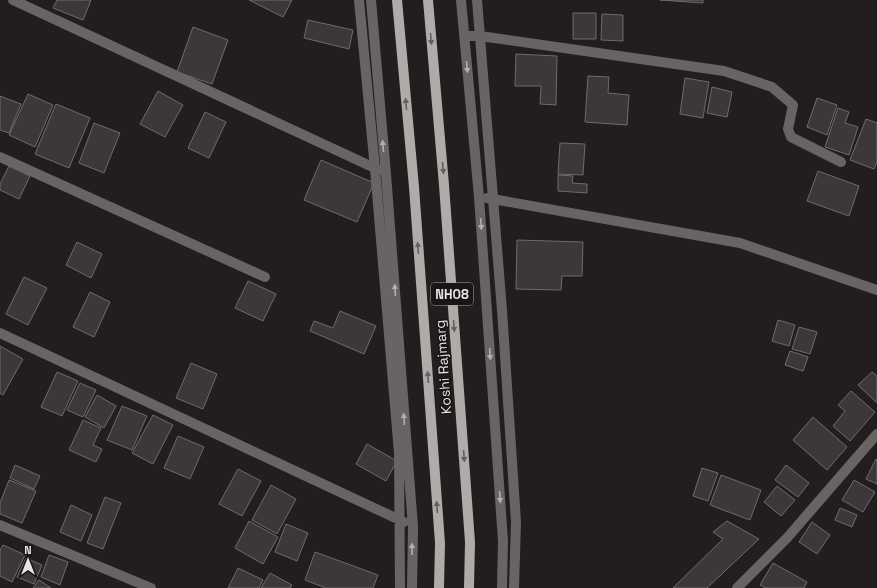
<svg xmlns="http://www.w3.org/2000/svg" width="877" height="588" font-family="'Space Grotesk',sans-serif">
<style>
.building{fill:#3c373b;stroke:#706a6e}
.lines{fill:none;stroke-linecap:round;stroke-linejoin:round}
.minor{stroke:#676463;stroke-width:10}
.major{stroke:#b0aaa9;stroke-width:10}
.oneway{fill:#645f5f}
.oneway2{fill:#b4b0b0}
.labels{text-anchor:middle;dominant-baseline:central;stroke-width:3;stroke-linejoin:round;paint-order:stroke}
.shield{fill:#191415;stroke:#a9a5a6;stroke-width:1}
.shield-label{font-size:13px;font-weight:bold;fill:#e7e3e4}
.street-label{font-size:14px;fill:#e7e3e4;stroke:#191415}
</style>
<rect width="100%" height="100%" fill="#221d1e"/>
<path class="building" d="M57,0H91L83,20L53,8Z
M249,0H292L283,17Z
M660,0H703V3Z
M573,13H596V39H573Z
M602,14L623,15V41L601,40Z
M308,20L353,30L349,49L304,38Z
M193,27L228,40L212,84L177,72Z
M516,54L557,56L556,105L540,104L541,86H515Z
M588,76L609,77L608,93L629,95L627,125L585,122Z
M685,78L709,82L703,118L680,114Z
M712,87L732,92L727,117L707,113Z
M158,91L183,105L165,137L140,124Z
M28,94L53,105L35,147L9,135Z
M0,96L21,104L9,133L0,130Z
M817,98L837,105L827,135L807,127Z
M56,104L90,118L69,168L35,154Z
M838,108L849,112L845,123L858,127L849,155L825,147Z
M205,112L226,122L209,158L188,148Z
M866,119L877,123V162L874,169L850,160Z
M94,123L120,133L104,173L79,163Z
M560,143L585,144L583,175L558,174Z
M321,160L374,183L357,222L304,200Z
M9,166L30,176L19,199L0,190V184Z
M818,171L859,186L849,216L807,201Z
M558,175L573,176L572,183L587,184V193L558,191Z
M517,240L583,242L582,276H562L561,290L516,289Z
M77,242L102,254L91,278L66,265Z
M24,277L47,288L28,325L6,314Z
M248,281L276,294L263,321L235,308Z
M90,292L110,302L94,337L73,327Z
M340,311L376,326L364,354L310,331L314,321L333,328Z
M778,320L795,325L789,346L772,341Z
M799,327L817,332L810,354L792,349Z
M0,346L23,359L3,395L0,393Z
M790,351L808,357L803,371L785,365Z
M191,363L217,374L203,409L176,398Z
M57,372L78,381L62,416L41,407Z
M872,372L877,376V403L858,385Z
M80,383L96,390L83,417L67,410Z
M851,391L875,412L850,441L833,426L845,411L838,405Z
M97,395L116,406L104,428L85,417Z
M122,406L147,416L132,450L107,440Z
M153,415L173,425L153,464L132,453Z
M813,417L847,447L827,470L793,440Z
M83,420L101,428L93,445L102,449L96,462L69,450Z
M178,436L204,447L190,479L164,468Z
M367,444L397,461L386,481L356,464Z
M876,459L877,460V484L866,479Z
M15,465L40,476L34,489L10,478Z
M786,465L809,483L798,497L775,480Z
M702,468L718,473L708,501L693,496Z
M238,469L261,481L242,516L219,504Z
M721,475L761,490L750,520L710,505Z
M9,480L36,491L22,523L0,514V503Z
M854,480L875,492L863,512L842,500Z
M271,485L296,499L277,534L252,520Z
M777,486L795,500L781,516L764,502Z
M105,497L121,503L103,549L87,543Z
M71,505L92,515L81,541L60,532Z
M840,508L857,515L852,527L835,520Z
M249,521L278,537L263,564L235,548Z
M727,521L759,539L707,588H673L723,539L713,532Z
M812,522L830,535L817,554L799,542Z
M286,524L308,533L297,561L275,552Z
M3,545L25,555L12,582L0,576V550Z
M315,552L378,575L373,588H326L305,580Z
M49,555L68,562L60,585L41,577Z
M26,558L42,565L34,584L17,577Z
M773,563L807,582L804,588H766L760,585Z
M238,568L263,580L259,588H228Z
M270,573L292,585L290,588H261Z
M39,580L51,588H33Z"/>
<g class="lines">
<path class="minor" d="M13,0L379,170
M359,0L375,169L399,453L400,588
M371,0L386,174L413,527L412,588
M461,0L479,197L503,541L502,588
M477,0L502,310L516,522L514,588
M465,36H480L724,71L772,87L793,105L788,129L791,137L841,162
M0,157L265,277
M487,198L740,243L877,290
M0,333L404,522
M0,525L151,588
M737,588L787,538L877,434"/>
<path class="major" d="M397,0L414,187L440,543L439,588
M428,0L444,185L470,542L469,588"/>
</g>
<defs><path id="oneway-solid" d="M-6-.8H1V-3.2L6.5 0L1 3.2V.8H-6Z"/></defs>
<g class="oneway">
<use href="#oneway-solid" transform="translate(431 39) rotate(85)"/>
<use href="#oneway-solid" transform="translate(406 104) rotate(-95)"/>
<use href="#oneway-solid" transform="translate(443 168) rotate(85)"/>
<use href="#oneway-solid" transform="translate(418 248) rotate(-94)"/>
<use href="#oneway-solid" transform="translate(454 326) rotate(86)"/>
<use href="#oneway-solid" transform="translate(428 377) rotate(-94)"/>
<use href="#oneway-solid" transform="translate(464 456) rotate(86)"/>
<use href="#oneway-solid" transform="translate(437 507) rotate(-94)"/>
</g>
<g class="oneway2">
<use href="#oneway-solid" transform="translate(467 67) rotate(85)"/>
<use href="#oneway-solid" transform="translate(383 146) rotate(-95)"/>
<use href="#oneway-solid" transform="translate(481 224) rotate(86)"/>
<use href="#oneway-solid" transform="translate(395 290) rotate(-94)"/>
<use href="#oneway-solid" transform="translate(490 354) rotate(86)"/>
<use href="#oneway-solid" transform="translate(404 419) rotate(-94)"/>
<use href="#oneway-solid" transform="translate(500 497) rotate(86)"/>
<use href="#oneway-solid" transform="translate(412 549) rotate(-89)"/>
</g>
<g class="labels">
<rect class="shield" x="431" y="283" width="42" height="22" rx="3"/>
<g class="shield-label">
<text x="452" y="294">NH08</text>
</g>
<g class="street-label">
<text transform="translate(443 367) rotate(-94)">Koshi Rajmarg</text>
</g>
</g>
<g transform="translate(28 560)" stroke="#191415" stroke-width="3" paint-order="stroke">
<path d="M0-3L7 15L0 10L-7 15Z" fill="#e7e3e4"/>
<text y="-6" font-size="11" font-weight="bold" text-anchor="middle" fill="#e7e3e4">N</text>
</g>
</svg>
